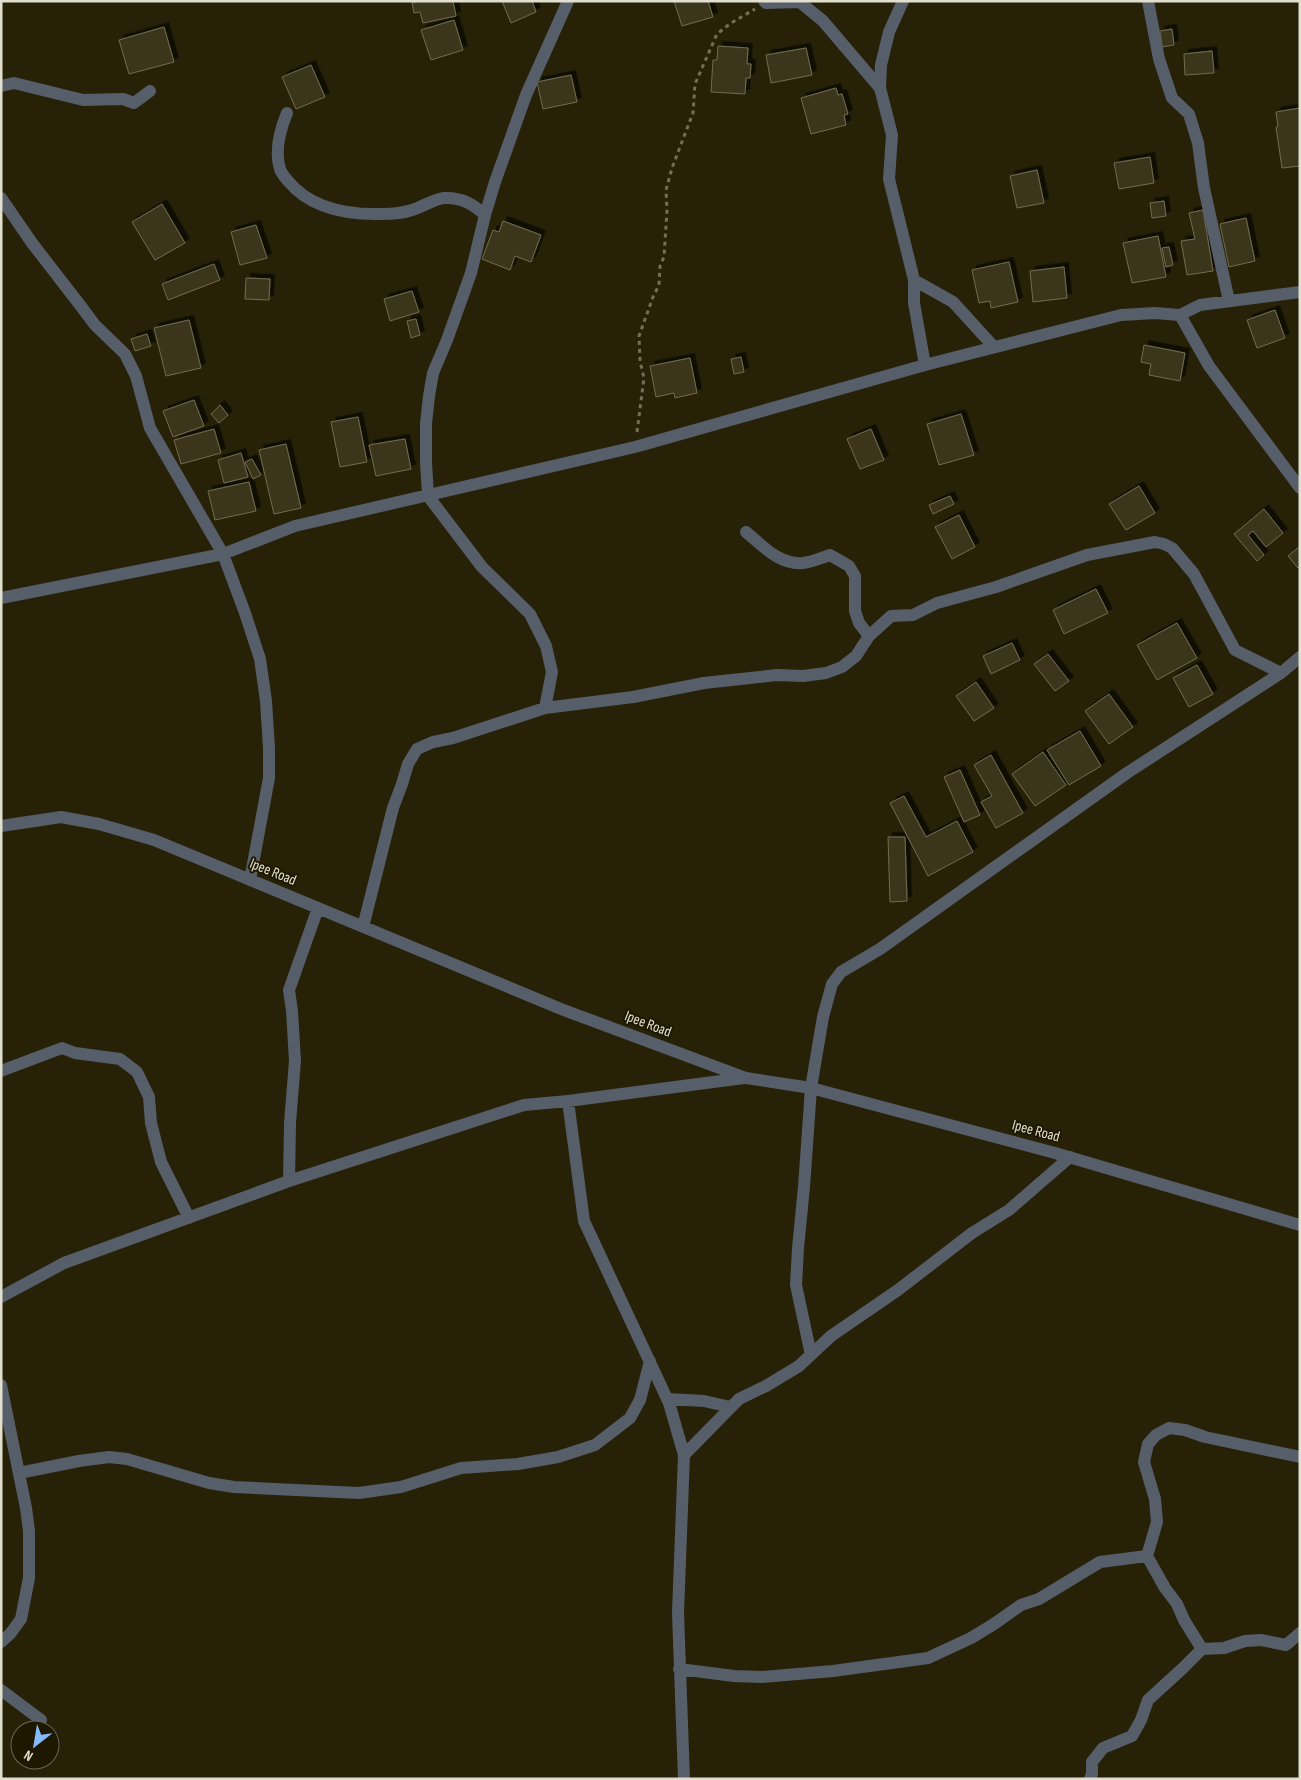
<svg xmlns="http://www.w3.org/2000/svg" width="1301" height="1780" font-family="'Sofia Sans Condensed',sans-serif">
<style>
.building{fill:#3b351b;stroke:#726c4f;filter:url(#shadow)}
.lines{fill:none;stroke-linecap:round;stroke-linejoin:round}
.path{stroke:#736f58;stroke-width:3;stroke-dasharray:4 4;stroke-linecap:butt}
.street{stroke:#565f69;stroke-width:12}
.labels{text-anchor:middle;dominant-baseline:central;stroke-width:4;stroke-linejoin:round;paint-order:stroke}
.street-label{font-size:15px;fill:#e2dfcf;stroke:#1e1800}
</style>
<defs>
<filter id="shadow"><feDropShadow dx="4.5" dy="-4.5" stdDeviation="0" flood-color="#0009"/></filter>
</defs>
<rect width="100%" height="100%" fill="#272207"/>
<path class="building" d="M421,1H453L456,16L423,23L420,12L414,13L412,3Z
M502,1H532L536,12L511,23Z
M674,1H708L713,17L682,26Z
M454,20L463,50L431,60L421,30Z
M164,27L174,62L129,74L119,40Z
M1172,29L1174,45L1162,47L1160,31Z
M718,46L748,48L747,64H751L750,78H746L745,94L711,92L713,60H717Z
M806,48L812,75L771,83L766,55Z
M1212,51L1214,73L1185,75L1184,54Z
M311,65L325,97L296,109L282,77Z
M571,75L577,102L543,109L537,82Z
M836,88L838,95L842,94L848,114L844,115L846,125L811,134L801,98Z
M1300,108V166L1282,168L1276,127L1278,126L1276,112Z
M1150,157L1154,183L1119,189L1114,163Z
M1037,170L1044,203L1017,208L1010,176Z
M1164,201L1166,216L1152,218L1150,203Z
M162,204L185,243L155,260L132,222Z
M1203,210L1213,271L1187,275L1181,241L1195,239L1189,213Z
M1246,218L1255,261L1229,267L1220,224Z
M503,221L541,235L531,262L515,256L510,270L482,259L493,230L499,232Z
M256,225L267,258L240,265L231,232Z
M1158,236L1166,277L1132,283L1123,243Z
M1169,247L1173,265L1166,267L1162,248Z
M1009,262L1018,302L991,308L990,301L979,303L972,270Z
M214,264L220,280L168,300L162,284Z
M1064,267L1067,298L1033,302L1030,271Z
M246,278L270,279L269,300L245,299Z
M412,291L419,312L390,321L384,299Z
M1275,310L1285,338L1257,348L1247,320Z
M416,319L420,335L411,338L407,321Z
M189,320L201,368L166,376L154,328Z
M147,334L151,346L135,351L131,339Z
M1144,345L1185,353L1180,381L1149,375L1151,364L1141,362Z
M741,357L744,372L734,374L731,359Z
M690,358L697,393L675,398L674,393L656,397L650,366Z
M194,400L204,426L173,437L163,411Z
M220,405L228,415L219,423L211,414Z
M961,414L974,455L939,465L927,424Z
M358,417L367,462L340,467L331,422Z
M214,429L221,453L181,464L174,440Z
M871,429L884,460L860,469L847,439Z
M405,439L411,469L376,476L369,445Z
M286,444L301,508L274,514L259,450Z
M241,453L248,477L224,483L218,460Z
M252,459L261,475L253,479L245,462Z
M249,482L256,511L215,520L208,491Z
M1139,486L1155,513L1126,530L1109,504Z
M950,496L954,504L933,514L929,505Z
M1264,509L1283,533L1266,547L1253,531L1248,535L1264,555L1257,561L1234,534Z
M959,515L975,547L952,559L935,527Z
M1300,546V566L1298,568L1288,556Z
M1096,589L1108,613L1064,634L1053,610Z
M1177,623L1197,658L1157,680L1137,645Z
M1012,643L1020,660L991,674L983,656Z
M1048,654L1069,681L1055,691L1034,664Z
M1197,665L1213,694L1189,707L1173,678Z
M976,682L994,708L974,721L956,696Z
M1109,694L1133,727L1109,744L1085,711Z
M1080,731L1101,766L1069,785L1047,750Z
M1043,752L1066,785L1035,806L1012,774Z
M991,755L1023,813L996,828L981,802L992,796L974,765Z
M960,770L980,815L964,822L944,777Z
M904,796L926,837L957,821L973,852L928,876L890,803Z
M888,837H905L907,901L890,902Z"/>
<g class="lines">
<path class="path" d="M637,432L644,378L640,361L639,336L653,297L659,285L660,266L664,257L667,211L666,190L672,168L693,113L695,84L717,34L731,23L755,9"/>
<path class="street" d="M764,1L766,3L800,2L823,21L880,88
M903,1L889,32L881,65L880,88L892,135L889,179L914,280V303L925,365
M1148,1L1159,59L1172,98L1189,114L1198,143L1204,188L1229,301
M1,86L14,83L83,100L123,99L134,103L150,91
M287,113C280,130 274,150 280,169C281,173 285,177 288,181C311,209 347,215 382,214C391,214 403,213 412,210C422,207 434,199 444,198C461,197 473,204 485,215
M1,198L32,243L80,305L95,325L125,354L136,376L150,428L223,554L245,613L260,659L266,701L269,748V778L250,880
M914,280L953,302L994,347
M1180,315L1200,305L1300,292
M746,532C763,546 779,565 803,563C812,562 821,558 830,555L849,566L855,576V611L859,623L869,636
M1,598L223,554L295,526L635,447L925,365L1121,315L1155,313L1180,315L1209,366L1300,488
M545,708L552,672L546,646L530,614L482,567L428,496L426,462V424L429,396L433,373L447,340L471,273L485,215L495,182L526,95L568,1
M1,826L61,817L99,824L154,840L561,1009L746,1078L811,1088L1055,1153L1300,1225
M363,927L393,808L402,784L408,764L417,749L433,742L453,738L545,708L633,697L704,683L777,675L803,676L826,673L842,667L856,656L869,636L891,616L913,615L937,603L996,587L1087,555L1155,542L1164,544L1172,548L1194,574L1235,650L1281,673
M1,1071L62,1048L75,1053L120,1059L137,1072L149,1097L151,1123L161,1162L189,1218
M568,1101L584,1221L669,1403L684,1455L678,1613L684,1779
M289,1181L290,1123L295,1061L292,1011L289,990L318,908
M1,1297L64,1263L289,1181L524,1105L568,1101L744,1078
M811,1355L796,1285L798,1248L804,1187L811,1088L823,1017L832,984L841,972L880,949L1127,773L1281,673L1300,657
M1,1385L26,1508L29,1531V1578L21,1619L10,1634L1,1642
M667,1399L704,1401L730,1407
M684,1455L739,1399L766,1386L799,1366L831,1336L898,1290L972,1233L1009,1210L1070,1157
M19,1473L79,1461L109,1457L127,1459L209,1483L234,1487L359,1493L401,1487L461,1468L518,1464L558,1457L595,1445L630,1418L640,1400L650,1361
M1202,1649L1184,1620L1177,1604L1165,1588L1147,1556L1157,1522L1155,1499L1144,1462L1148,1444L1156,1435L1169,1428L1185,1430L1205,1437L1300,1457
M679,1669L734,1676L762,1677L833,1671L928,1658L971,1638L994,1624L1021,1605L1039,1599L1100,1562L1147,1556
M1,1690L41,1720
M1090,1779L1092,1774V1762L1103,1748L1132,1736L1141,1720L1148,1700L1182,1669L1202,1649L1224,1648L1245,1641L1261,1640L1286,1645L1300,1633"/>
</g>
<g class="labels">
<g class="street-label">
<text transform="translate(273 872) rotate(22)">Ipee Road</text>
<text transform="translate(648 1024) rotate(21)">Ipee Road</text>
<text transform="translate(1036 1131) rotate(15)">Ipee Road</text>
</g>
</g>
<rect width="1301" height="1780" fill="none" stroke="#e2dfcf" stroke-width="5"/>
<g transform="translate(35 1745) rotate(211)"><circle r="24" fill="#1e1800" stroke="#6c6853"/>
<path d="M0-4L9 19L0 12L-9 19Z" fill="#84bcfb"/>
<text y="-8" font-size="14" font-weight="bold" text-anchor="middle" fill="#e2dfcf">N</text>
</g>
</svg>
